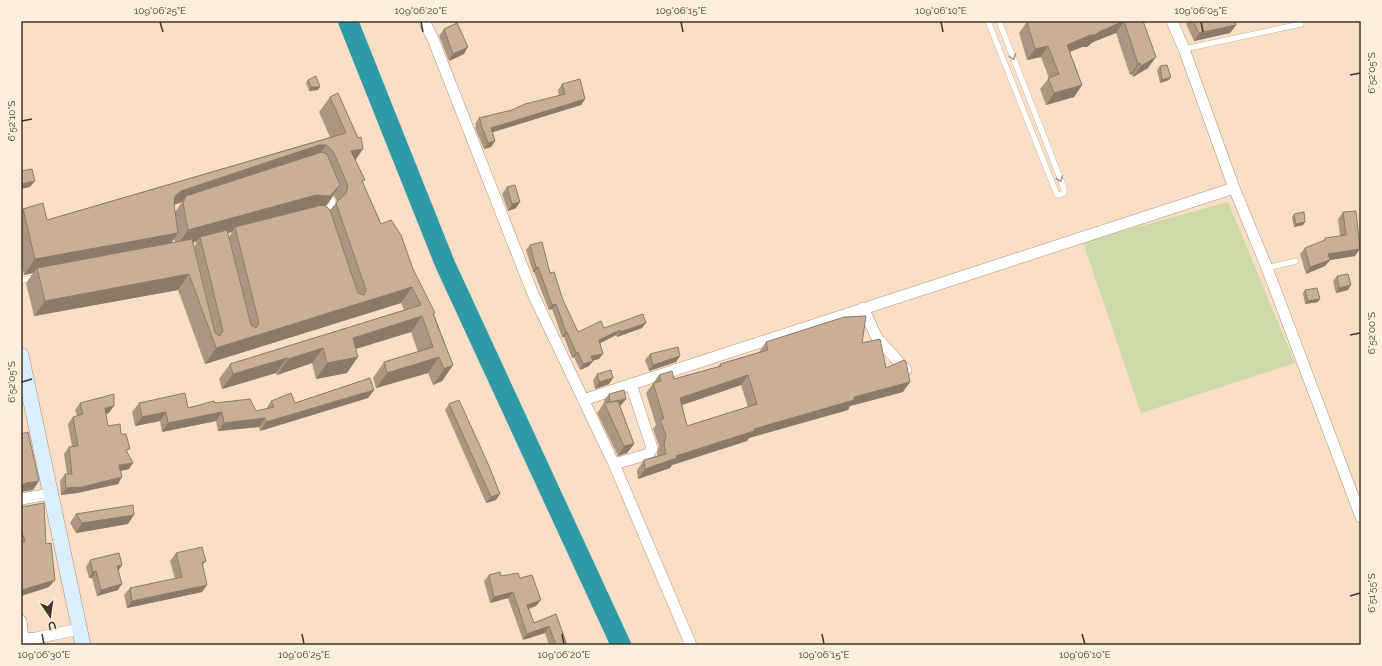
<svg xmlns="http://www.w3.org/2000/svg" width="1382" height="666" font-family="Raleway,sans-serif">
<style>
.green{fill:#ced9a8}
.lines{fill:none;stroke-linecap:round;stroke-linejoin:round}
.river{stroke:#2e9aa7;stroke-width:20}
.lane-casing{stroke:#aa9279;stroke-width:6}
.street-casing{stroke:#aa9279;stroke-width:12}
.secondary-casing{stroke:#aa9279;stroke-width:16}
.lane{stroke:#fff;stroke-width:5.5}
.street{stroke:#fff;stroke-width:11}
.secondary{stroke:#daeefe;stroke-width:15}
.wall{fill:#ac9681;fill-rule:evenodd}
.shaded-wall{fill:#8c7a69}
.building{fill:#c8af96;stroke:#8c7a69;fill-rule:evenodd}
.oneway{stroke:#9f9a95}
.ticks{fill:none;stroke:#3f352b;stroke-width:1.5}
.neatline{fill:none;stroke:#3f352b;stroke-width:1.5}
.ticks-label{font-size:10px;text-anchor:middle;fill:#3f352b}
</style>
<rect width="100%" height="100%" fill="#f8dec4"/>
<path class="green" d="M1228,202L1295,363L1141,413L1083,242Z"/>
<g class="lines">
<path class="river" d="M348,21L445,264L621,645"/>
<g class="lane-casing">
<path id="lane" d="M988,21L1057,195H1059L1064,193V188L999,21
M1184,49L1301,24
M324,213L333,203L329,193
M1267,268L1296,261
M21,280L35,278"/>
</g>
<g class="street-casing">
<path id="street" d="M424,21L433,39L533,294L614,464L691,645
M1172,21L1184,49L1234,188L1267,268L1361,517
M863,308L877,338L906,370
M583,400L1234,188
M614,464L649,454L652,448L631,384
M21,499L50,494
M21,621L23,639L21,638
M23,639L36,638L79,629"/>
</g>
<g class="secondary-casing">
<path id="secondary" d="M21,355L83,645"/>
</g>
<use href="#lane" class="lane"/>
<use href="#street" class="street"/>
<use href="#secondary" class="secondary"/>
</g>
<path class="wall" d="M1027,21H1143L1148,68L1133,77L1132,74L1130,75L1116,33L1093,42L1087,47H1082L1070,52L1082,85L1074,97L1046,105L1040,89L1049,78L1041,57L1027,60L1019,33L1027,22Z
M1188,21H1235L1236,25L1230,33L1194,41L1186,24Z
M444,29L464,54L449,61L439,36Z
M1160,66L1169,80L1160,83L1157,70Z
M308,80L318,90L309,91L306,83Z
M562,84L585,99L581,105L492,132L495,141L491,147L484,149L475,128L476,126L475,124L479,118L512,110L559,96L558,90Z
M338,93L355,160L363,183L381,224L413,269L434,314L453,365L442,381L433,385L428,373L376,388L373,378L384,362L418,352L411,332L356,349L347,373L316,379L312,363L277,375L276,373L222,389L219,379L230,364L404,310L401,303L205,364L178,290L34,316L26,283L33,273L24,275L21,262V211L23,209L47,220L330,137L319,112L330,97ZM334,195L337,202L330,210L326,206ZM182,202L175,212L174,205ZM232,232L229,237L228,233ZM174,239L175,242L171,243ZM197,241L194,247L193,243Z
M507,187L516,208L508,211L502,194Z
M1343,212L1355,256L1330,260L1325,266L1306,274L1300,254L1305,248L1323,241L1325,238L1340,236L1338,219Z
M1294,214L1303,225L1294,227L1292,217Z
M530,245L550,273L578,332L604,328H642L617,337L616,335L600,343L599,359L593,360L589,366L580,370L574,357L572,358L564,337H562L552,309L549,310L534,272H533L526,250Z
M1337,276L1348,290L1336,293L1333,281Z
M1305,290L1320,299L1318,302L1305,304L1303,293Z
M766,342L862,343L886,368L903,392L850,406L848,410L749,438L747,441L672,465L670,468L638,479L637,470L644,460L657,456V454L659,446L653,429L656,425L646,393L659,375L674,379L718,367L720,364L759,352ZM741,385L748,407L687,426L682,405Z
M650,354L680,356L676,362L649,371L645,360Z
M597,374L613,378L609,384L595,389L593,380Z
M374,390L368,398L260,431L259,427L218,431L216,421L162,432L160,421L135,426L132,412L139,403L188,408L215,403L256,411L266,409L271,401L295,403Z
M609,394L626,399L621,405L620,406L634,444L627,453L618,456L597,413L604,403H605L604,400Z
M80,403L109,413L106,414L108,426L121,434L127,452L129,469L121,471L118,484L77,493L61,495L60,481L65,474H67L64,454L69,447H72L68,424L73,417L77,416L75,410Z
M449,404L496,500L486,503L445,410Z
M21,507L46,544L49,587L21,596Z
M76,514L128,524L76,533L70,523Z
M176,553L206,561L203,565L202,592L127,608L124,595L130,588L175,579L170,561Z
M90,560L122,565L118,571V590L97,596L92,578H89L86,567Z
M489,575L501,576L536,606L529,609L534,623L556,614L567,645H549L545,633L523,640L508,598L490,603L484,581Z"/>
<path class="shaded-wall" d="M1124,21L1116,33L1093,42L1087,47H1082L1059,56L1067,45Z
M1236,25L1230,33L1194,41L1199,33Z
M1048,46L1041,57L1027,60L1035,49Z
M468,47L464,54L449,61L453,54Z
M1156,57L1148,68L1133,77L1141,66Z
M1140,63L1132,74L1130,75L1138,64Z
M1171,77L1169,80L1160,83L1162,80Z
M1082,85L1074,97L1046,105L1054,93Z
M311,87H320L318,90L309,91Z
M585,99L581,105L487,134L491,128Z
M495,141L491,147L484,149L488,143Z
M319,145H326L315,161L186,196L182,202L170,206L175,196L181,191Z
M363,149L352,165L351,151Z
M35,181L30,187L21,189V184Z
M340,185L328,203L318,213L235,227L232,232L201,240L200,237L197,241L176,247L188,230Z
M520,202L516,208L508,211L512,204Z
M1305,222L1303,225L1294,227L1296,224Z
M178,233L167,249L37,268L33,273L24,275L35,259Z
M1360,249L1355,256L1330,260L1325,266L1306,274L1310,267L1328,254Z
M536,267H538L534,272H533Z
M189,274L178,290L34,316L45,301Z
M1351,285L1348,290L1336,293L1339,288Z
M412,287L401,303L205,364L216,348Z
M1320,299L1318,302L1305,304L1308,301Z
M556,304L552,309L549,310L552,305Z
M422,316L411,332L342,353L353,338Z
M646,323L642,328L617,337L620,332Z
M620,330L616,335L595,346L599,340Z
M566,332H567L564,337H562Z
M323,348L312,363L277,375L288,359Z
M578,352L574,357L572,358L576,353Z
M603,354L599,359L588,362L591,356Z
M680,356L676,362L649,371L653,365Z
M358,357L347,373L316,379L327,363Z
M439,357L428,373L376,388L387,373Z
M287,358L276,373L222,389L233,374Z
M593,361L589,366L580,370L583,364Z
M453,365L442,381L433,385L444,369Z
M748,375L741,385L673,408L680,398Z
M613,378L609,384L595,389L599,382Z
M910,382L903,392L850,406L848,410L749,438L747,441L672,465L670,468L638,479L645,469L676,456L754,429L854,397Z
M374,390L368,398L260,431L266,422Z
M626,399L621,405L606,409L610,403Z
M114,406L109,413L100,415L105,408Z
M166,412L160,421L135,426L142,417Z
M222,412L216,421L162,432L168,423Z
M265,418L259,427L218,431L224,423Z
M634,444L627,453L618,456L624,446Z
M133,463L129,469L115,472L119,465Z
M122,477L118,484L77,493L61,495L66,488Z
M39,481L33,490L21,492V487L23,485L26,483Z
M500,494L496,500L486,503L491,497Z
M134,515L128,524L76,533L82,523Z
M122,565L118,571L117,566Z
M96,571L92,578H89L93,572Z
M55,580L49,587L21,596V591L22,590Z
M122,584L118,590L97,596L101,590Z
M207,585L202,592L127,608L132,601Z
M513,592L508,598L490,603L494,597Z
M541,600L536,606L523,611L527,605Z
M549,626L545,633L523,640L527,634Z"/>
<path class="building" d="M1035,21H1143L1156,57L1141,66L1140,63L1138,64L1124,21L1101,31L1095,35H1090L1067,45L1082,85L1054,93L1048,78L1059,74L1048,46L1035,49L1027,22Z
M1193,21H1235L1236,25L1199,33Z
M457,23L468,47L453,54L444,29Z
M1167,65L1171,77L1162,80L1160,66Z
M316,76L320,87H311L308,80Z
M580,79L585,99L491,128L495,141L488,143L480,122L481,121L479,118L512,110L525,104L565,94L562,84Z
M338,93L358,138L361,137L363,149L351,151L365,180L362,181L381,224L391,220L401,235L413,269L435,313L433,314L453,365L444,369L439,357L387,373L384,362L433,347L422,316L353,338L358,357L327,363L323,348L288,359L287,358L233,374L230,364L421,305L412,287L216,348L189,274L45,301L37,268L192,239L215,333L220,336L223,331L200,237L227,230L251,325L256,328L259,323L235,227L322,205L326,206L330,210L358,293L364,295L366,290L336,203L346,193L348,186L333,151L326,145H319L181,191L175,196L174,204L178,233L35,259L23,209L43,203L47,220L346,133L330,97Z
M322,152L327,154L340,185L330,196L316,195L188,230L183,203L186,196Z
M32,169L35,181L21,184V171Z
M515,185L520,202L512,204L507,187Z
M1356,211L1360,249L1328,254L1330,260L1310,267L1305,248L1325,240V238L1346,235L1343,212Z
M1304,212L1305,222L1296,224L1294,214Z
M542,242L550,273L554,272L563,300L578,332L601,321L604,328L643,314L646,323L620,332V330L599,340L603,354L591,356L593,361L583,364L578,352L576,353L567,332H566L556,304L552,305L538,267H536L530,245Z
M1348,274L1351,285L1339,288L1337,276Z
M1317,288L1320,299L1308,301L1305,290Z
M866,316L862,343L880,339L886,368L904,360L906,362L910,382L854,397V400L754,429V431L676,456L677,458L645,469L644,460L666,454L664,445L666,436L660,419H664L653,383L661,381L659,375L672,371L674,379L721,366L720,364L768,350L766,342L844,317ZM748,375L757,404L687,426L680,398Z
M678,347L680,356L653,365L650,354Z
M611,370L613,378L599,382L597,374Z
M370,378L374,390L266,422L265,418L224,423L222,412L168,423L166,412L142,417L139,403L185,393L188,408L214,401L215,403L250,399L256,411L274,407L271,401L291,393L295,403Z
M624,390L626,399L610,402L609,394Z
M114,394V406L105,408L108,426L120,424L121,434H126L130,449L126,450L133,463L119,465L122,477L82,487L66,488L65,474H72L69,447L78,446L73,417L83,414L80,403Z
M459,400L489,466L500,494L491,497L449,404Z
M618,401L634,444L624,446L604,403Z
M28,432L39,481L26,483L23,485L21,489V434Z
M44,503L46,544L51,543L55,580L22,590L23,592L21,593V542L25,541L21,530V507Z
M133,505L134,515L82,523L76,514Z
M202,547L206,561L202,562L207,585L132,601L130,588L182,577L176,553Z
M119,553L122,565L117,566L122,584L101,590L96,571L93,572L90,560Z
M500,572L501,576L518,573L520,578L532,575L541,600L527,605L534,623L556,614L567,645H556L549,626L527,634L513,592L494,597L489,575Z"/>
<defs><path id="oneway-chevron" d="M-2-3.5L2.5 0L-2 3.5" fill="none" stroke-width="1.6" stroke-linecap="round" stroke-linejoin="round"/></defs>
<g class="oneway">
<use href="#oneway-chevron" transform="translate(1013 57) rotate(69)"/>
<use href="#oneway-chevron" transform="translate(1060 179) rotate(69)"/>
</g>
<path class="ticks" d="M160,22L163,32M421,22L423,32M681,22L683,32M941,22L943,32M1201,22L1203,32M1350,75L1360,73M22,121L32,119M1350,335L1360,333M22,382L32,379M1350,596L1360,593M42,634L44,644M302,634L304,644M562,634L564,644M822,634L824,644M1082,634L1085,644"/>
<rect width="1382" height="666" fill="none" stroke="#fdeddd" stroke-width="44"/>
<g transform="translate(50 616) rotate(167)" stroke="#fdeddd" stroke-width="3" paint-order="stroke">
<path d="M0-3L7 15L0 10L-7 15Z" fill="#3f352b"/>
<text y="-6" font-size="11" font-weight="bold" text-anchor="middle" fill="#3f352b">U</text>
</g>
<rect x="22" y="22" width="1338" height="622" class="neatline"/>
<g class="ticks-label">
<text x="160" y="14">109°06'25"E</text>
<text x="421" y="14">109°06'20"E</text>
<text x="681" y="14">109°06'15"E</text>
<text x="941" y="14">109°06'10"E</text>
<text x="1201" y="14">109°06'05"E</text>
<text transform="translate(1371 73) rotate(-90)" y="4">6°52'05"S</text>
<text transform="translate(11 121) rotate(-90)" y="4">6°52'10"S</text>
<text transform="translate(1371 333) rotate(-90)" y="4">6°52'00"S</text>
<text transform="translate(11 382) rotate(-90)" y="4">6°52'05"S</text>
<text transform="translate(1371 593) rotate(-90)" y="4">6°51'55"S</text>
<text x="44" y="658">109°06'30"E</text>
<text x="304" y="658">109°06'25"E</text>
<text x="564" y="658">109°06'20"E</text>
<text x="824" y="658">109°06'15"E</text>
<text x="1085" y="658">109°06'10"E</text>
</g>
</svg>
